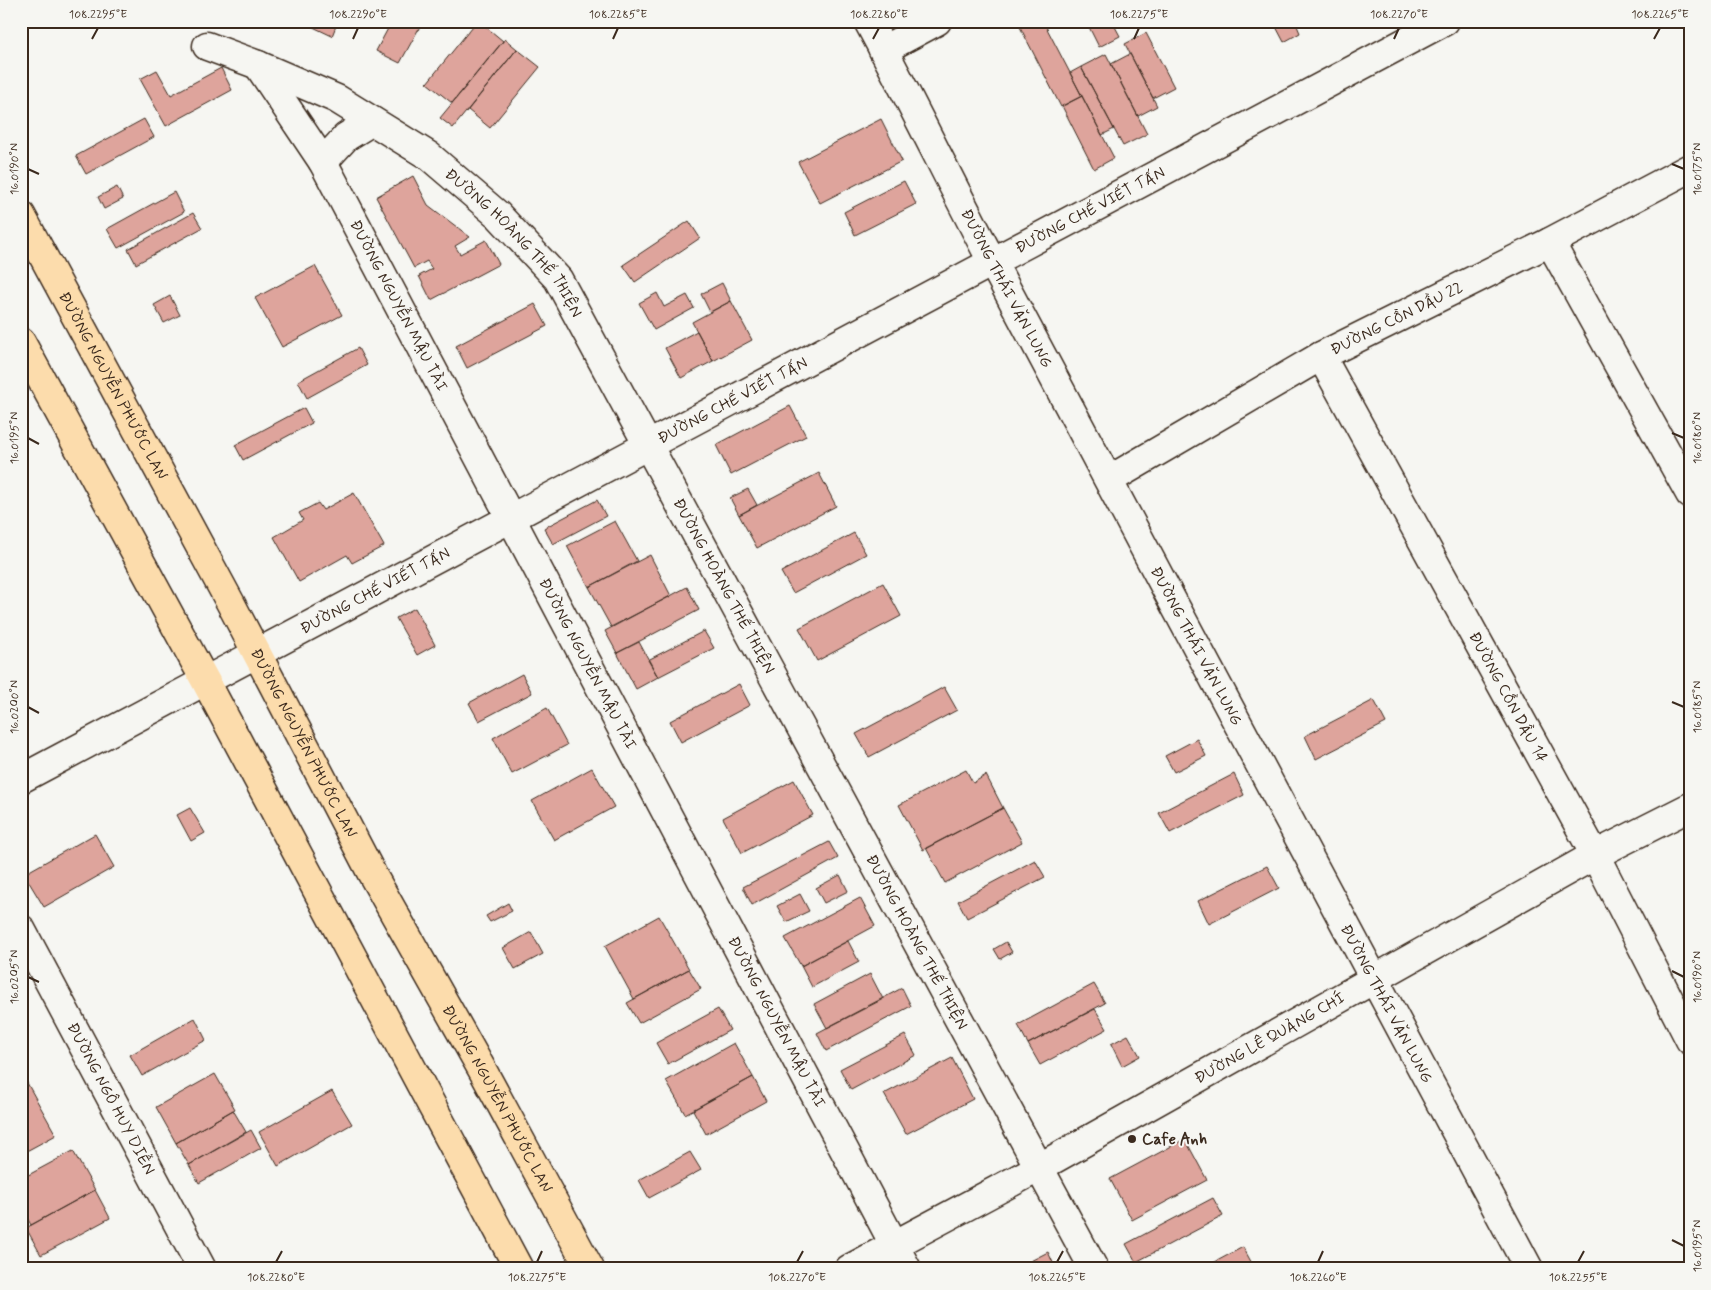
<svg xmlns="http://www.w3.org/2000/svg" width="1711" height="1290" font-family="Mynerve,sans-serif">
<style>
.building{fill:#dea49c;stroke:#3b2a1e}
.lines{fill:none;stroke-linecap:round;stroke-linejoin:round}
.minor-casing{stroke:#3b2a1e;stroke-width:31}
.major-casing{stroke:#3b2a1e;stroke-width:31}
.minor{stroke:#f6f6f2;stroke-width:28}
.major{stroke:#fcdcac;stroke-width:28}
.ticks{fill:none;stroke:#3b2a1e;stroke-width:2}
.poi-dot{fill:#3b2a1e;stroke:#f6f6f2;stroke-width:2}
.labels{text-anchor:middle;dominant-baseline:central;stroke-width:4;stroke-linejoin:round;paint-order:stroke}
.street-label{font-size:16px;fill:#3b2a1e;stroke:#f6f6f2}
.poi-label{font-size:16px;font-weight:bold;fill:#3b2a1e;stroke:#f6f6f2;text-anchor:start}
.neatline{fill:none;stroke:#3b2a1e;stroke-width:2}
.ticks-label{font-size:12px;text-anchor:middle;fill:#3b2a1e}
</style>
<rect width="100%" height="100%" fill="#f6f6f2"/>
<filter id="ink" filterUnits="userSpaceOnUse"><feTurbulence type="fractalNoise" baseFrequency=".02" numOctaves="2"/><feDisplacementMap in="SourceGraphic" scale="10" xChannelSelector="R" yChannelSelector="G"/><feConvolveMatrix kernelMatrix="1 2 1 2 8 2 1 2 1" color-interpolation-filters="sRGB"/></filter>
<g filter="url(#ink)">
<path class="building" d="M313,21H338L332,36L311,26Z
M392,21H423L400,63L376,51Z
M477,21H479L503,41L452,103L427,83Z
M1017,21H1043L1082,96L1061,107Z
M1086,21H1112L1120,36L1099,47Z
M1273,21H1295L1300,33L1284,42Z
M1146,33L1174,87L1153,98L1125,44Z
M505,39L517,49L453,128L440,118Z
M517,49L540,67L490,128L468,110Z
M1106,54L1147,134L1123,146L1081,67Z
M1130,54L1157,106L1138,116L1111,64Z
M1081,67L1114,129L1102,135L1070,73Z
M221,68L232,90L166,126L140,79L157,70L171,95Z
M1082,96L1114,158L1094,169L1062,106Z
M144,119L154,137L86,174L76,156Z
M881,119L902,161L820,203L798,162Z
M413,176L428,205L470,237L455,246L460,254L486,240L499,264L431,300L419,276L432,269L427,261L414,268L376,197Z
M904,181L916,204L855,235L844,212Z
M117,187L123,199L104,209L98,197Z
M174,192L184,212L118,248L107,229Z
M193,213L202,228L136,264L128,249Z
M689,221L700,238L635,282L623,265Z
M315,266L342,315L282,347L255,298Z
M722,283L731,301L710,312L701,294Z
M657,293L664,307L687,295L694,308L654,330L639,303Z
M170,296L180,315L164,323L154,305Z
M731,301L752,340L713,361L692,322Z
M535,304L547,326L467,368L456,346Z
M697,331L713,361L681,378L665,348Z
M358,348L367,365L307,398L298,381Z
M790,406L806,436L731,475L716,445Z
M304,408L312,423L243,460L235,445Z
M819,473L836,506L757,548L739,515Z
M748,489L757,505L739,515L730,498Z
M354,493L384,546L352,563L347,555L299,582L274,537L303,520L299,513L318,503L323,510Z
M597,500L606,516L553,544L544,528Z
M615,521L637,561L589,587L567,546Z
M854,533L866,554L793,593L781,572Z
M650,555L671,596L611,627L589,587Z
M883,583L901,616L817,661L799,628Z
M687,587L699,610L617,653L605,631Z
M415,608L435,645L417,655L396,618Z
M704,631L714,648L658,677L648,660Z
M639,642L658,677L636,689L617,653Z
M522,674L532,693L479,721L469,703Z
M739,684L750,705L681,742L670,721Z
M944,687L957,710L869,757L856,734Z
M1374,700L1386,723L1316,759L1305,736Z
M547,708L567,745L512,774L493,738Z
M1197,739L1206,756L1174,772L1165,756Z
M592,768L614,807L554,840L532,801Z
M966,770L973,783L986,775L1003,808L923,850L899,805Z
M1234,774L1244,795L1170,833L1159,813Z
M794,780L813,815L742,853L723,818Z
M190,808L205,833L191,841L177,815Z
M1003,808L1022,842L945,883L926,848Z
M95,834L114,867L44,907L24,874Z
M829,842L838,858L752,905L743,887Z
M1035,860L1045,877L967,918L958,901Z
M1267,866L1279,888L1209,924L1198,901Z
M840,875L848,891L824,903L816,888Z
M800,894L809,911L786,922L777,906Z
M860,898L875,926L801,966L785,938Z
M508,903L512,911L490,922L486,916Z
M659,916L689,969L634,999L605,946Z
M531,932L543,954L515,969L503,948Z
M848,941L859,962L812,987L801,966Z
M1006,942L1012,952L1000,959L994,949Z
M689,969L701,989L639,1023L627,1003Z
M870,974L883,999L827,1028L814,1004Z
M1094,984L1105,1003L1028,1044L1018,1025Z
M902,988L911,1006L826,1051L817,1033Z
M718,1009L730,1030L668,1064L656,1043Z
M1095,1009L1107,1029L1040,1065L1028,1044Z
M195,1018L206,1040L142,1076L130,1055Z
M905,1035L916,1055L851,1090L840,1069Z
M1128,1035L1140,1056L1122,1066L1111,1044Z
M734,1043L753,1077L685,1114L666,1081Z
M952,1058L973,1099L906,1134L884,1094Z
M21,1072L56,1135L21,1154Z
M215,1074L235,1109L176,1143L156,1107Z
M753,1077L766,1101L706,1134L693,1110Z
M332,1091L352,1124L278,1166L259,1132Z
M233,1110L246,1132L189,1165L176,1143Z
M251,1130L261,1148L199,1183L189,1165Z
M1185,1139L1207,1180L1132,1220L1110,1179Z
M73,1151L95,1190L31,1225L21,1207V1179Z
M690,1152L701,1170L649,1198L639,1180Z
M95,1190L110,1218L41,1255L26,1228Z
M1213,1198L1223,1216L1136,1262L1126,1244Z
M1243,1247L1255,1269H1202Z
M1048,1252L1056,1269H1015Z"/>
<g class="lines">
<g class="minor-casing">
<g id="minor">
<path id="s1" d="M868,21C912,102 952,186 995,267C1173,601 1349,936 1529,1269"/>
<path id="s2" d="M207,46L258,65L337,99L429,156L498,215L558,279L1094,1269"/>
<path d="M883,50L937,21"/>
<path id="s3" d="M258,65L323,162L907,1269"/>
<path d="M323,162L346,137L372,121"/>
<path d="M1550,242L1690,494"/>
<path id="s4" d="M1321,356L1595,855L1690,1040"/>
<path id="s5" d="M1109,480L1321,356L1550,242L1690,168"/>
<path id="s6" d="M21,779L1445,21"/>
<path id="s7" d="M21,929L202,1269"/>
<path id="s8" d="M849,1269L1040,1167L1595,855L1690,807"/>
</g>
</g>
<g class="major-casing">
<g id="major">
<path id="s9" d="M21,215L230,602L372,874L484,1073L590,1269"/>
<path d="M21,342L206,682L519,1269"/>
</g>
</g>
<use href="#minor" class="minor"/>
<use href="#major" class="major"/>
</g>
</g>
<path class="ticks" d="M92,39L98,28M353,39L358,28M613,39L618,28M873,39L879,28M1134,39L1139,28M1394,39L1399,28M1654,39L1660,28M1672,164L1684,169M28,169L39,174M1672,433L1684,438M28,438L39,444M1672,702L1684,707M28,707L39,713M1672,971L1684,977M28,977L39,982M1672,1240L1684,1246M276,1262L282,1251M537,1262L542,1251M797,1262L803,1251M1057,1262L1063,1251M1318,1262L1323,1251M1578,1262L1584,1251"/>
<circle class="poi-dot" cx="1132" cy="1139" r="5"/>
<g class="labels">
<g class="street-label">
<text stroke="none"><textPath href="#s6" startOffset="1211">ĐƯỜNG CHẾ VIẾT TẤN</textPath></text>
<text stroke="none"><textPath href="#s2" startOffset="371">ĐƯỜNG HOÀNG THẾ THIỆN</textPath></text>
<text stroke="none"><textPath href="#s1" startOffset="301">ĐƯỜNG THÁI VĂN LUNG</textPath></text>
<text stroke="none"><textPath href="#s3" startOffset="279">ĐƯỜNG NGUYỄN MẬU TÀI</textPath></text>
<text stroke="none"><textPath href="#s5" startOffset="330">ĐƯỜNG CỒN DẦU 22</textPath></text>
<text stroke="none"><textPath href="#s9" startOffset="194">ĐƯỜNG NGUYỄN PHƯỚC LAN</textPath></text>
<text stroke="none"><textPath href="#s6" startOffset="806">ĐƯỜNG CHẾ VIẾT TẤN</textPath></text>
<text stroke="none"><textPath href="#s2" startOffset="776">ĐƯỜNG HOÀNG THẾ THIỆN</textPath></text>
<text stroke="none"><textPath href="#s6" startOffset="401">ĐƯỜNG CHẾ VIẾT TẤN</textPath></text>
<text stroke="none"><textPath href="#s1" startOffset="706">ĐƯỜNG THÁI VĂN LUNG</textPath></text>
<text stroke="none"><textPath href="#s3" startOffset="684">ĐƯỜNG NGUYỄN MẬU TÀI</textPath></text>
<text stroke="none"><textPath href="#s4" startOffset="389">ĐƯỜNG CỒN DẦU 14</textPath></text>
<text stroke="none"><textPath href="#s9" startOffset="599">ĐƯỜNG NGUYỄN PHƯỚC LAN</textPath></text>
<text stroke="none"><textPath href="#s2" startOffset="1181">ĐƯỜNG HOÀNG THẾ THIỆN</textPath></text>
<text stroke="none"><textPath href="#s1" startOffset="1111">ĐƯỜNG THÁI VĂN LUNG</textPath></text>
<text stroke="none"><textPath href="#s3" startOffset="1089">ĐƯỜNG NGUYỄN MẬU TÀI</textPath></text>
<text stroke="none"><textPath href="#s8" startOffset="480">ĐƯỜNG LÊ QUẢNG CHÍ</textPath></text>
<text stroke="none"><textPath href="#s7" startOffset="192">ĐƯỜNG NGÔ HUY DIỄN</textPath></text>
<text stroke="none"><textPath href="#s9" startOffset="1004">ĐƯỜNG NGUYỄN PHƯỚC LAN</textPath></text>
</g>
<g class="poi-label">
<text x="1142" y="1139">Cafe Anh</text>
</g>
</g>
<rect width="1711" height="1290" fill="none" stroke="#f6f6f2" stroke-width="55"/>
<rect x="28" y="28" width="1656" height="1234" class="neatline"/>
<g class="ticks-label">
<text x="98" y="18">108.2295°E</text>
<text x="358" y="18">108.2290°E</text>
<text x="618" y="18">108.2285°E</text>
<text x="879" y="18">108.2280°E</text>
<text x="1139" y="18">108.2275°E</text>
<text x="1399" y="18">108.2270°E</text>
<text x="1660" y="18">108.2265°E</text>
<text transform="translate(14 169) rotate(-90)" y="4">16.0190°N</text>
<text transform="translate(1697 169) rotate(-90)" y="4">16.0175°N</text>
<text transform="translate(14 438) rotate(-90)" y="4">16.0195°N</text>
<text transform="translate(1697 438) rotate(-90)" y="4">16.0180°N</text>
<text transform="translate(14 707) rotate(-90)" y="4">16.0200°N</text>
<text transform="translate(1697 707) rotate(-90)" y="4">16.0185°N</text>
<text transform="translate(14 977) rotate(-90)" y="4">16.0205°N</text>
<text transform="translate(1697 977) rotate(-90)" y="4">16.0190°N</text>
<text transform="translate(1697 1246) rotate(-90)" y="4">16.0195°N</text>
<text x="276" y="1281">108.2280°E</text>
<text x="537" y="1281">108.2275°E</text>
<text x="797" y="1281">108.2270°E</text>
<text x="1057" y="1281">108.2265°E</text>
<text x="1318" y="1281">108.2260°E</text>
<text x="1578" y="1281">108.2255°E</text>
</g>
</svg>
